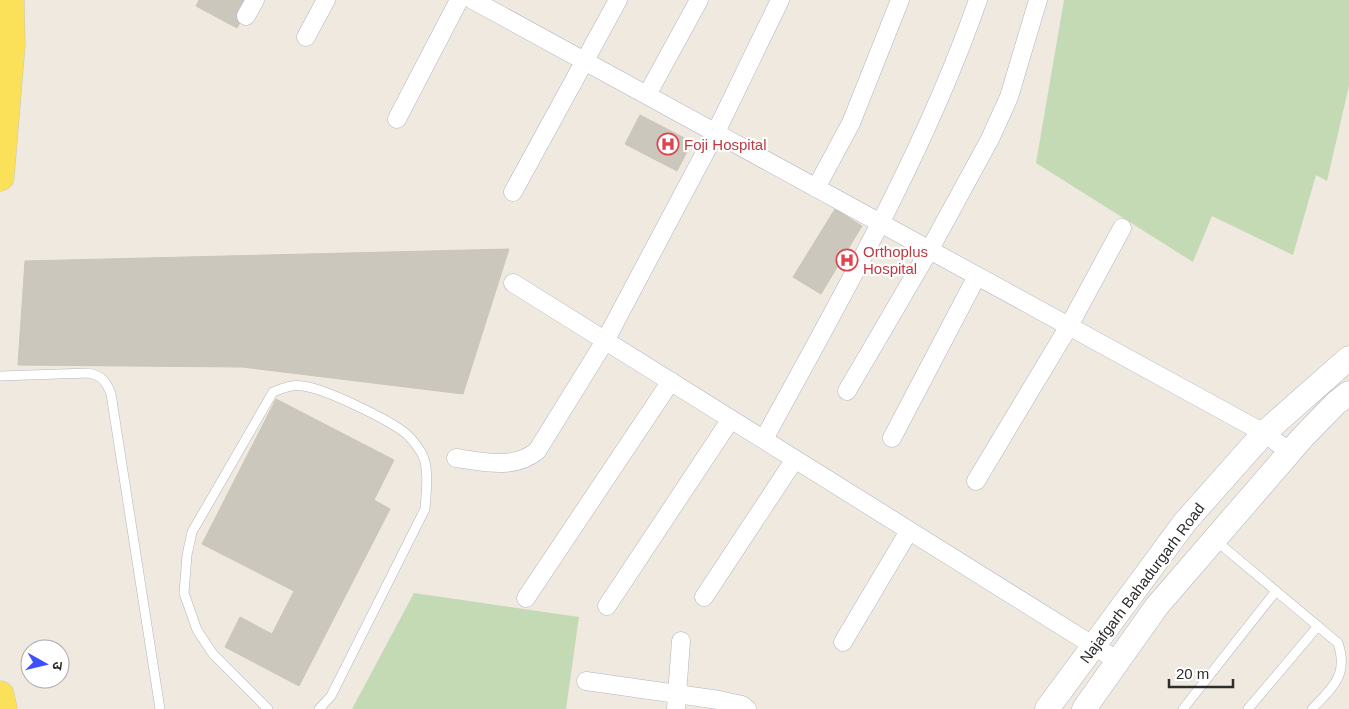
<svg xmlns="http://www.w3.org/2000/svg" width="1349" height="709" font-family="Helvetica,'Noto Sans Devanagari',sans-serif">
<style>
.cemetery{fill:#c4dab5}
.building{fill:#cbc7bd;stroke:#cbc6b8}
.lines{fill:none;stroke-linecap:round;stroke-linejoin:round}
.lane-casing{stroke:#b3b4c1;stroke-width:10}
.street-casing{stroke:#b3b4c1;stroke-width:19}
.secondary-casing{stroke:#b3b4c1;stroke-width:25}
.primary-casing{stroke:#c8c8c8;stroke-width:29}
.lane{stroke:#fff;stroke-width:9}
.street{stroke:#fff;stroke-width:18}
.secondary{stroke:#fff;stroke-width:24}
.primary{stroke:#fae159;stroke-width:28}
.labels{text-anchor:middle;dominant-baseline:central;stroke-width:4.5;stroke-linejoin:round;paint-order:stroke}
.health-label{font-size:15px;fill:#be3a42;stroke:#fff;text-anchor:start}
.street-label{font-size:15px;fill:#2d2d2d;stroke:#fff}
</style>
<rect width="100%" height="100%" fill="#efe9df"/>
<path class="cemetery" d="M1064,0H1349V86L1327,181L1316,175L1293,255L1212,216L1193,262L1036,163Z
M414,593L579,617L566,709H352Z"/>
<path class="building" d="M199,0H252L237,28L196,6Z
M640,115L692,142L677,171L625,144Z
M835,209L862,226L821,294L793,277Z
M509,249L463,394L242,367L18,365L25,261Z
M276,399L394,460L374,500L390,509L299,686L225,647L240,617L272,634L294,591L202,544Z"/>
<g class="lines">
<g class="lane-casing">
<path id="lane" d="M0,376L89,373C102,376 106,381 111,394L160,709
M1215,540L1338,643C1349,675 1332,688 1312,709
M268,709L213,654L197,630L184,593L187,555L192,532L273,392C283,388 292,384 303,386C326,389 385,418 404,432C410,436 417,446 421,452C430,467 426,493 425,509L331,696L319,709
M1183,709L1276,591
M1248,709L1318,626"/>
</g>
<g class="street-casing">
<path id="street" d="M473,0L1264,433L1290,452
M246,16L255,0
M306,37L326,0
M647,95L699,0
M397,119L459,0
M816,188L851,123L900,0
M513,192L618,0
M513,283L1118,661
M847,391L930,249L990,139L1009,97L1038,0
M892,438L977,276
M764,439C842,296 924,154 978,0
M456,458C484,462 513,470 537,451L605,341L716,132L780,0
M976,481L1069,326L1122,228
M704,597L795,459
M526,598L671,381
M607,606L731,419
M843,642L909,531
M586,681L719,700L742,705L747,709
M676,709L681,641"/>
</g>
<g class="secondary-casing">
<path id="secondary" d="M1047,709L1185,522L1264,433L1349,358
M1084,709L1157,606L1302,438L1336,403L1349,393"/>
</g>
<g class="primary-casing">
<path id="primary" d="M0,177L11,45L10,0
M0,695L3,709"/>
</g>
<use href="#lane" class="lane"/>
<use href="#street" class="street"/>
<use href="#secondary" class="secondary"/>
<use href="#primary" class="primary"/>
</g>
<defs>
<g id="hospital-ring" transform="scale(1.125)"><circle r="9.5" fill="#fff" stroke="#e0444e" stroke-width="1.5"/><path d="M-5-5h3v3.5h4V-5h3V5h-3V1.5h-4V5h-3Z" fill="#e0444e"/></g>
</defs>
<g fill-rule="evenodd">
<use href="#hospital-ring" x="668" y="144"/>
<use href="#hospital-ring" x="847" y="260"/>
</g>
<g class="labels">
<g class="health-label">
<text x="684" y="144">Foji Hospital</text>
<text x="863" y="251">Orthoplus<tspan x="863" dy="17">Hospital</tspan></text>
</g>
<g class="street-label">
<text transform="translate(1142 583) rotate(-53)">Najafgarh Bahadurgarh Road</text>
</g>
</g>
<g transform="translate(45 664) rotate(98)"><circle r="24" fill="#ffffff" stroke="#ababab"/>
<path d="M0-4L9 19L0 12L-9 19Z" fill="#3c50ff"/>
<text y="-8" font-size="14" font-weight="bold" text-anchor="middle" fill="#2d2d2d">उ</text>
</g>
<path d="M1169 679v8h64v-8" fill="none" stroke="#2d2d2d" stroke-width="2.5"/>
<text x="1176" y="679" font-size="15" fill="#2d2d2d" stroke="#ffffff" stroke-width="4" paint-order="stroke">20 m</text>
</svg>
